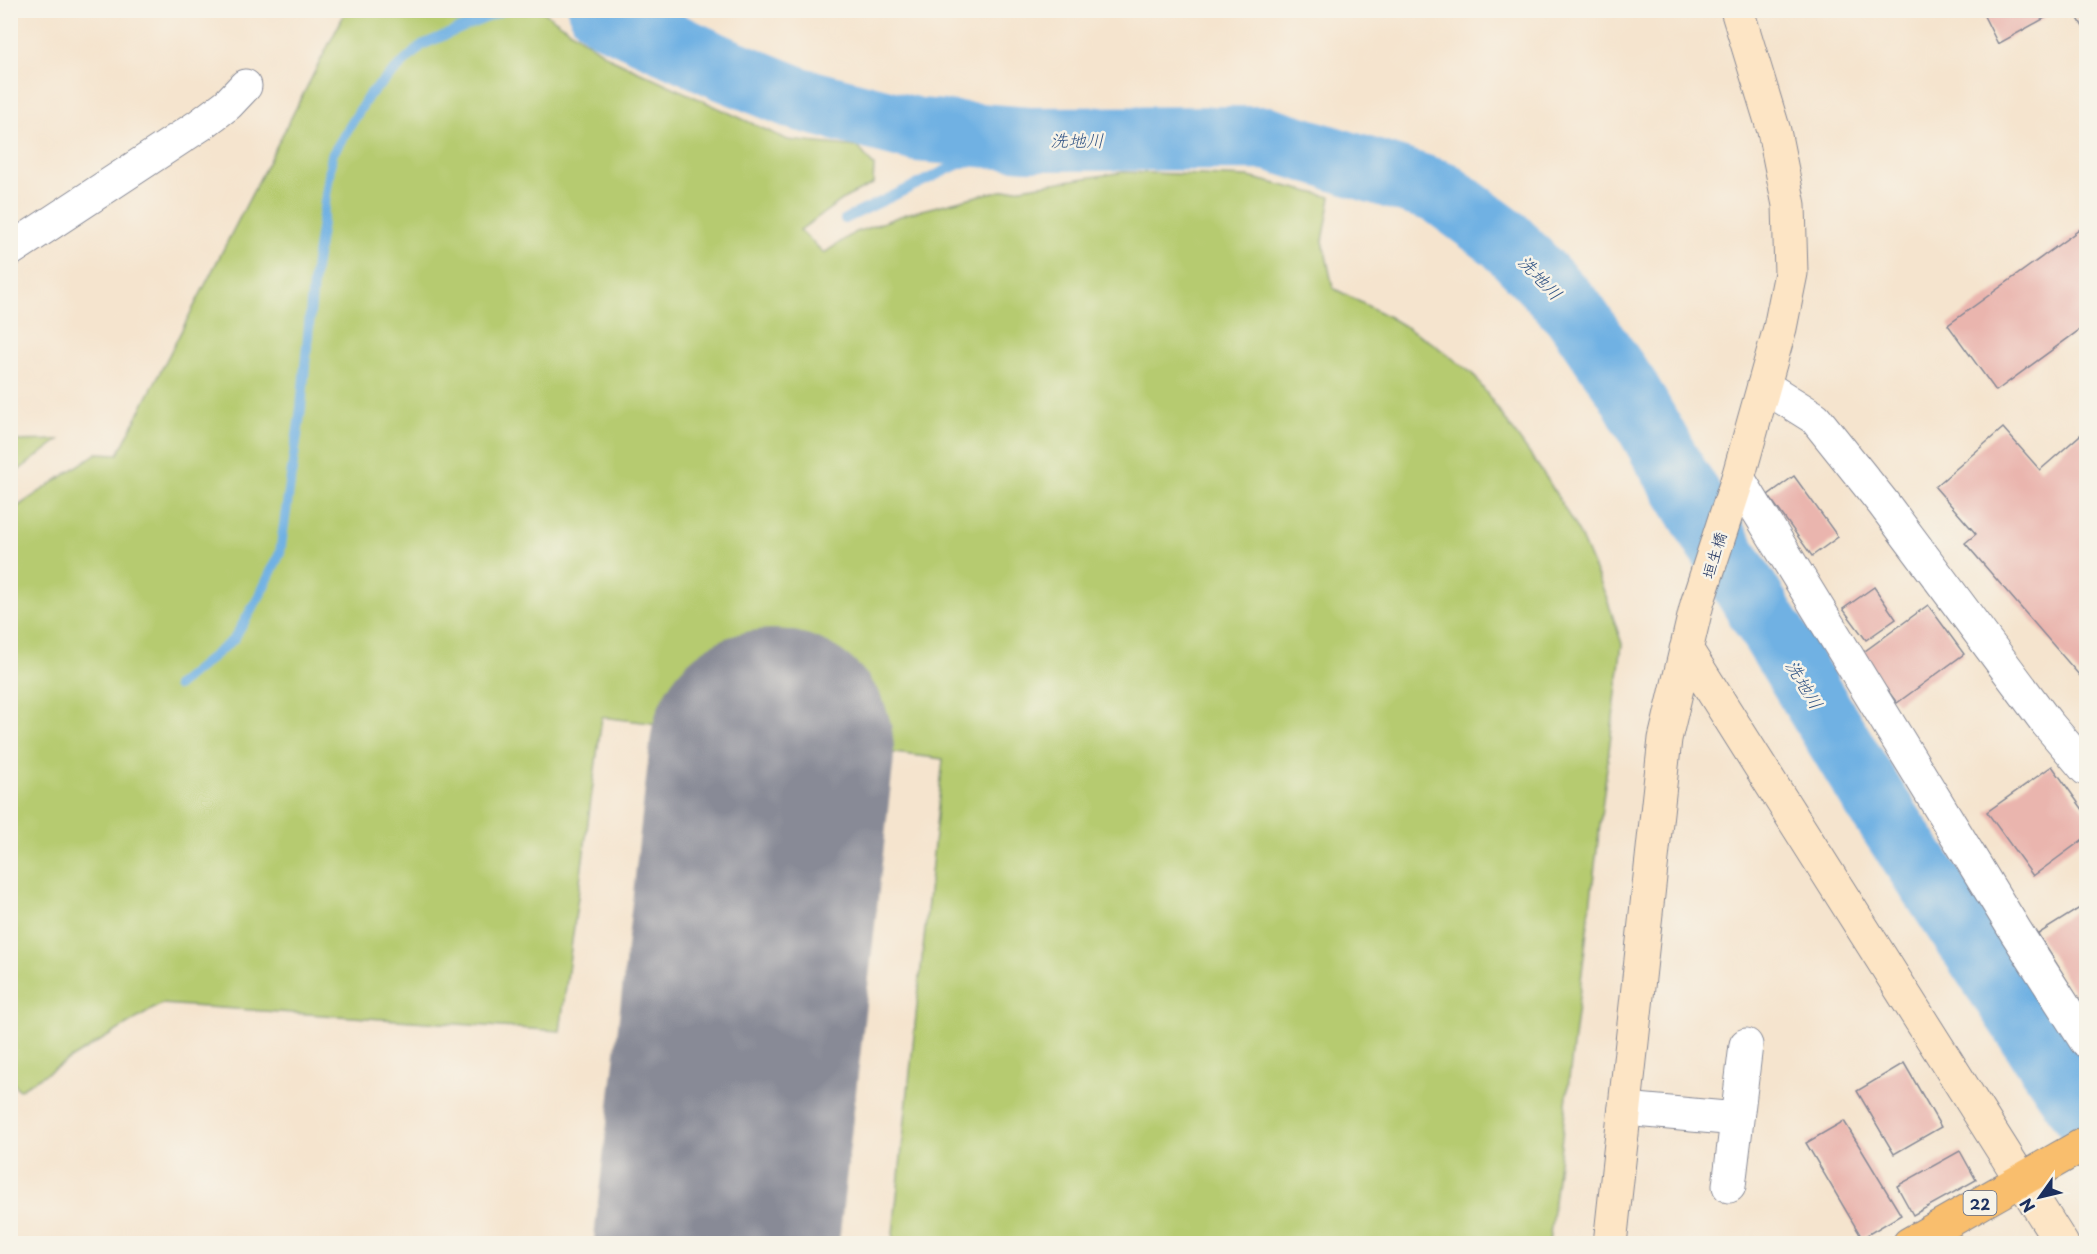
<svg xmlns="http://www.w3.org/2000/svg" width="2097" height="1254" font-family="'Playpen Sans','Klee One',sans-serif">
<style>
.green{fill:#b6cb6f;stroke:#687d66;stroke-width:1.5}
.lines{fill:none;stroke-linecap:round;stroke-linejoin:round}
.stream{stroke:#6fb1e3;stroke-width:10}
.river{stroke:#6fb1e3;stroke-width:64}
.runway{stroke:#888a96;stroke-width:244}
.building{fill:#eab5ae}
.street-casing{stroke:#888a96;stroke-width:35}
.secondary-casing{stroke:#888a96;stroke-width:35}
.primary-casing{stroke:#888a96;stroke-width:35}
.street{stroke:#fff;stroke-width:33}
.secondary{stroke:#fde5c5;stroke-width:33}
.primary{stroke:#f9be6d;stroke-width:33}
.labels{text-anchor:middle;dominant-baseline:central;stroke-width:5;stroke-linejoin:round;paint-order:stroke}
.shield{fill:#f7f3e8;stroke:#5d6a87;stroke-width:1.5}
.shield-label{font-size:15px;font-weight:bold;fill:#1b2f5e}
.street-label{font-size:16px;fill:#1b2f5e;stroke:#f7f3e8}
.water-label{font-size:18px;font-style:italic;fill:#345686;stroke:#f7f3e8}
</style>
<rect width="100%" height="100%" fill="#f7f3e8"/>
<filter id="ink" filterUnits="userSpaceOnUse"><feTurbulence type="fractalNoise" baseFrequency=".0167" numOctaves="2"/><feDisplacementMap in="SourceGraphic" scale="12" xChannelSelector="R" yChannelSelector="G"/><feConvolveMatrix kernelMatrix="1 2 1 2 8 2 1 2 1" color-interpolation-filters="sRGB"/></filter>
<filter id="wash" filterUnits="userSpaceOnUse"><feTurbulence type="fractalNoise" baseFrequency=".008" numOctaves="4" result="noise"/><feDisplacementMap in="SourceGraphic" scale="24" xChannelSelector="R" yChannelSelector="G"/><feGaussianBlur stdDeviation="1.35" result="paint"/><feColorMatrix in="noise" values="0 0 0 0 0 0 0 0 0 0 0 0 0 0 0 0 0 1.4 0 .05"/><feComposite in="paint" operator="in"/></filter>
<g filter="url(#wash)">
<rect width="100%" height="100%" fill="#f5e4ce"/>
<path class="green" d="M346,11H542L612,59L788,140L858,147L874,166L873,184L845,198L800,230L824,253L854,233L906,214L989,193L1124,172L1248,177L1331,197L1323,241L1333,288L1389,317L1431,342L1473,374L1546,477L1579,533L1606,596L1622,644L1549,1243H892L943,759L602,717L560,1031L161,1004L19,1090L10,1079L11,511L97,453L118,454Z
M59,440L11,476V441Z"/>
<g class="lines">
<path class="stream" d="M845,219L957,165L1028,139
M177,686L234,639L260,595L280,553L301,408L313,283L332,155L369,95L422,45L504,10"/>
<path class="river" d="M600,10L606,15L725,69L799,99L918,130L1028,139L1267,138L1440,192L1505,240L1573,311L1628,390L1669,463L1875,800L2086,1118"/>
<path class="runway" d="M716,1244L772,751"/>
</g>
<g id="blocks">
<path class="building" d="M1981,10H2041L2045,18L1998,44Z
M2073,10H2086V32Z
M2086,225V325L1996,391L1948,325Z
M2003,428L2040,470L2086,430V683L1965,543L1976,534L1935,487Z
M1794,476L1838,537L1812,556L1768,495Z
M1874,587L1896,619L1866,640L1843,609Z
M1928,605L1964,654L1897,703L1861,654Z
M2052,766L2086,814V837L2033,876L1987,812Z
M2086,904V1011L2038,934Z
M1904,1063L1941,1127L1894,1154L1857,1091Z
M1844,1121L1901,1215L1862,1238L1806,1143Z
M1960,1151L1976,1180L1913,1215L1897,1186Z"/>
</g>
</g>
<g filter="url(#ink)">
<use href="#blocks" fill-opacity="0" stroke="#888a96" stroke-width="1.5"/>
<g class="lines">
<g class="street-casing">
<path id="street" d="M10,250L200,125L228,104L245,86
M1764,386L1815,418L1883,503L2047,723L2086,769
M1738,478L2016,932L2086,1041
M1625,1109L1737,1119
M1729,1186L1746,1045"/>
</g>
<g class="secondary-casing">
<path id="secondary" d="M1686,649L2062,1244
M1610,1244L1665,739L1697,604L1738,478L1780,328L1791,273L1789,205L1774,131L1737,10"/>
</g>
<g class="primary-casing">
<path id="primary" d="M1909,1244L2086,1143"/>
</g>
<use href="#street" class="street"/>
<use href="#secondary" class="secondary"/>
<use href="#primary" class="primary"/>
</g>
</g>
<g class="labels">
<rect class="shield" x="1963.5" y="1191" width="33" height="24" rx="4.5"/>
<g class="shield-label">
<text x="1980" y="1203">22</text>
</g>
<g class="street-label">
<text transform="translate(1713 555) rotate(-73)">垣生橋</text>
</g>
<g class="water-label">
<text x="1077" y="139">洗地川</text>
<text transform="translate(1541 277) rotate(46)">洗地川</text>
<text transform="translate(1805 684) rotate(59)">洗地川</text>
</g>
</g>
<rect width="2097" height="1254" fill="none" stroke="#f7f3e8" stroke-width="36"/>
<g transform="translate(2040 1197) rotate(236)" stroke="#f7f3e8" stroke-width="4.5" paint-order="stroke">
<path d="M0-4.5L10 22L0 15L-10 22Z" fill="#1b2f5e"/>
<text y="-9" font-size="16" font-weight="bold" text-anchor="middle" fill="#1b2f5e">N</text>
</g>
</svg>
